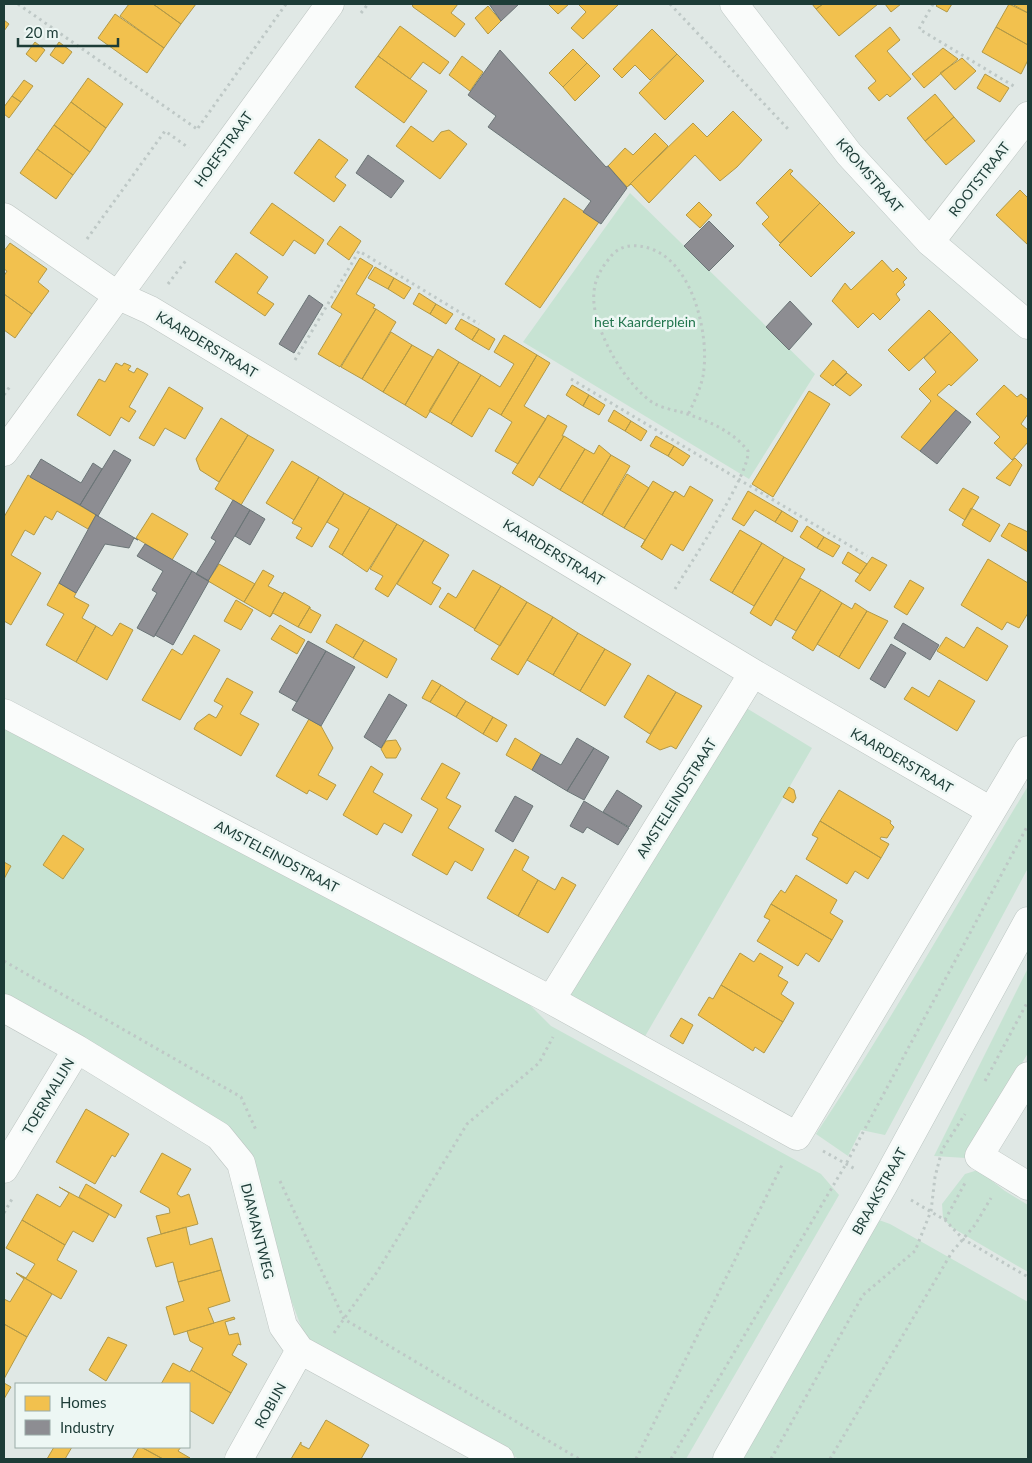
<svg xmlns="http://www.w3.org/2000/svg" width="1032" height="1463" font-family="Lato,sans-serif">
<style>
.green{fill:#c7e3d3}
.homes{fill:#f2c14e;stroke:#b29947}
.industry{fill:#8d8d92;stroke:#6b7577}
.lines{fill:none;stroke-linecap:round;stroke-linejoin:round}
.street-casing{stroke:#bdc5c2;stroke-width:29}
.secondary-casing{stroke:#bcc6c3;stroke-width:29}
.path{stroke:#bec8c6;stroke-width:3;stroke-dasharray:2.5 4;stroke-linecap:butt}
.street{stroke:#fafcfb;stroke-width:28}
.secondary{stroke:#fafcfb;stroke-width:28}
.labels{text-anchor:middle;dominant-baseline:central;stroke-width:5;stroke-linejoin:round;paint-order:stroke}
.street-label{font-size:14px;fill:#1d3c37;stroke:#edf7f4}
.park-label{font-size:14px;fill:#23764e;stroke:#edf7f4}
</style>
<rect width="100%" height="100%" fill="#e0e8e5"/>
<path class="green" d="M630,193L815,374L749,479L523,342Z
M743,706L812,748L640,1045L574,1010L567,992Z
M4,722L521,996L551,1026L821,1174L839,1195L686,1459H519L305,1337L278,1265L246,1159L4,998Z
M1028,786V868L885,1135L861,1130L848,1156L816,1134C891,1021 958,902 1028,786Z
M1028,968V1053L966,1158L934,1156Z
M978,1170L1005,1191L1028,1205V1272L951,1227L943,1218L942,1204L965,1174Z
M879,1220L890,1224L1028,1302V1459H743Z"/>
<path class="homes" d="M129,4H153L181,24L164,48L120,16Z
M153,4H196L181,24Z
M412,4H458L451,13L465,24L455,37L413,7Z
M548,4H569L558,14Z
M578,4H619L583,39L571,28L586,12Z
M812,4H823L816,9Z
M823,4H878L839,36L816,9Z
M885,4H901L891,12Z
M938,4H952L947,12L936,6Z
M1009,4L1028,13V45L996,27Z
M1012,4H1028V13Z
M488,6L501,21L488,34L475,18Z
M115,14L164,48L147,73L98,38Z
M4,20L9,24L4,31Z
M400,26L449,62L440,74L423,62L410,79L378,56Z
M890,27L900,40L887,51L911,79L890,97L887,94L879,101L868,88L876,81L855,56Z
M996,27L1028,45V60L1021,74L982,52Z
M652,29L677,54L650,80L635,65L622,78L613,69Z
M35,42L45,50L36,62L26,54Z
M59,42L72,52L63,64L50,55Z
M943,48L958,59L924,88L912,74Z
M573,49L587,63L563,87L549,73Z
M677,54L704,81L665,120L639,93Z
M378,56L427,91L404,123L355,87Z
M462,56L483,72L470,91L449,75Z
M962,58L976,71L955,90L940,73Z
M587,63L600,76L575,101L563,87Z
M985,74L1009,88L1000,102L977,88Z
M88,78L123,104L106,128L71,102Z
M24,80L33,86L21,102L12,96Z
M935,94L954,117L925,141L907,118Z
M12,96L21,102L9,118L4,114V107Z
M71,102L106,128L90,152L54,125Z
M733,111L762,140L737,167L720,181L695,155L649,203L631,184L627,187L693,123L707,137Z
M954,117L975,141L946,165L925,141Z
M54,125L90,152L73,175L37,149Z
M411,126L433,142L441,132L449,130L467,144L440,179L396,146Z
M655,133L668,146L627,187L608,166L625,148L633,155Z
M319,139L348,160L335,177L346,185L334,202L294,173Z
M37,149L73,175L56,199L20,173Z
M790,169L793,171L790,174L820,203L780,243L762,224L769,217L756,203Z
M1020,190L1028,198V245L996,215Z
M564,198L599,222L540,308L505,284Z
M699,202L712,215L700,228L686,215Z
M272,203L324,240L315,254L294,240L283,256L250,233Z
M820,203L850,233L852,231L855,233L811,277L779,245Z
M340,226L361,241L349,260L327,244Z
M10,243L47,269L38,282L49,291L32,314L4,294V276L7,271L4,269V251Z
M236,253L268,277L257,293L274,304L265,316L215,282Z
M360,258L373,266L356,294L375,305L373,308L376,309L340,367L318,354L342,314L331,307Z
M882,260L893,272L897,268L907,278L903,282L905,285L896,294L900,300L880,320L873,313L858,328L832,301L845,283L851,290Z
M375,267L394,278L388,289L368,278Z
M394,278L411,288L404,299L388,289Z
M419,293L436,304L430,314L413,304Z
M4,294L32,314L15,338L4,330Z
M436,304L453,314L446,324L430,314Z
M376,309L396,322L362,379L341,367Z
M929,310L951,332L909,371L888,350Z
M461,319L479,329L472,340L455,329Z
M479,329L495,339L489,350L472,340Z
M391,332L412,345L383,392L362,379Z
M951,332L978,360L951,386L949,384L937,395L956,410L920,451L901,437L931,401L919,389L936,372L924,358Z
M504,335L537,355L501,415L489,408L472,437L451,424L481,375L500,387L514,364L494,352Z
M412,345L433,357L405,405L383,392Z
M438,349L459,362L426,418L405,405Z
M537,355L550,363L524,406L546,419L518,464L495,451L512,422L501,415Z
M833,360L847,372L833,386L820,376Z
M459,362L481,375L451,424L429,411Z
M116,363L122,366L124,363L131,366L128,370L134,373L137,368L148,374L129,407L136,411L129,422L121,417L110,436L77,415L99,379L105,382Z
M847,373L862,385L850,396L835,385Z
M572,385L589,395L583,406L566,395Z
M1004,385L1017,397L1021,394L1028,400V414L1021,424L1028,430V442L1012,460L994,443L1000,437L976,414Z
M169,387L203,408L185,439L165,428L154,446L139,438Z
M809,391L830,404L773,497L752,484Z
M589,395L605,405L599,415L583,406Z
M614,410L631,421L625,431L608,421Z
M548,415L567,426L562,436H564L533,486L512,473Z
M221,418L248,435L219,482L200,470L196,459Z
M631,421L647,431L641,441L625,431Z
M248,435L274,450L241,505L215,489Z
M564,436L585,449L560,490L539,477Z
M656,436L674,446L668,456L650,446Z
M599,445L611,455L582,503L560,490L585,449L594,454Z
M674,446L690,456L683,466L668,456Z
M611,455L630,466L602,515L582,503Z
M1015,458L1022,465L1010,486L996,478Z
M292,461L319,477L294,520L266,503Z
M627,474L649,488L624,528L602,515Z
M28,475L96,515L88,529L57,511L52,520L45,516L34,535L25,530L11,555L41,573L11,625L4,621V517Z
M319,477L344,493L312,547L296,538L302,528L292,523Z
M653,481L673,493L675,491L641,547L645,540L624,528Z
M690,486L713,500L683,551L671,544L662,560L641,547L675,491L684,497Z
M963,488L979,497L965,520L949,510Z
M748,491L782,511L775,522L755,510L744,526L732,519Z
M344,493L370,508L342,555L329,547L339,529L327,522Z
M370,508L397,524L367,572L342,555Z
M971,508L1000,525L990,542L962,525Z
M782,511L798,521L792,532L775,522Z
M152,513L188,534L172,560L136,538Z
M1009,523L1028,532V552L1001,536Z
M397,524L424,540L388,597L375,589L383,576L370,569Z
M807,526L824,537L817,548L800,537Z
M740,530L762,543L732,593L710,580Z
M824,537L840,546L833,557L817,548Z
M424,540L449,555L432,583L441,588L431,605L397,584Z
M762,543L784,557L754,606L732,593Z
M848,552L867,564L860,574L842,563Z
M784,557L805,569L771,626L750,613Z
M872,557L887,565L870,591L855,581Z
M988,559L1028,583V613L1019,628L1007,622L1002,630L961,605Z
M219,564L255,584L244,602L208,581Z
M263,570L274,576L268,586L283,594L284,592L270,617L244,602Z
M473,570L501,586L475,629L439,607L448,593L456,598Z
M800,578L821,590L796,631L775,619Z
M910,580L924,588L907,615L894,607Z
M59,583L76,593L74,597L89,605L82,618L96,626L76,662L46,645L64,614L47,605Z
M501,586L527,602L500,646L474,630Z
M821,590L842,603L813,651L792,638Z
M284,592L310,607L298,627L273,613L270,617Z
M236,600L253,610L241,630L224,621Z
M527,602L553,617L518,675L491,659Z
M842,603L852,609L855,603L867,611L839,657L817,644Z
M310,607V609L321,615L311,633L298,627Z
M867,611L888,621L859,669L839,657Z
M553,617L578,633L553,675L527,660Z
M120,623L133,630L107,680L76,662L96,626L112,636Z
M336,624L364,640L353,658L326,642Z
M280,625L305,640L297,654L271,639Z
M977,627L1008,646L987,681L937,651L946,637L964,648Z
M578,633L605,649L580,691L553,675Z
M194,635L220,650L180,720L142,700L172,649L182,655Z
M364,640L397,659L387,678L353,658Z
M605,649L631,664L605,706L580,691Z
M648,675L676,692L650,734L624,717Z
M227,678L253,692L240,714L259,724L241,756L194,729L197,723L209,714L216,718L223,706L214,701Z
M432,680L441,685L430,702L422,698Z
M939,680L975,701L957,731L904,699L912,687L929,697Z
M441,685L466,701L456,717L430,702Z
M676,692L702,706L676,749L671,746L660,750L646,742Z
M466,701L493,717L483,734L456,717Z
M493,717L507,725L497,742L483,734Z
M309,719L321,726L333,748L318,775L336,785L327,800L309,790L307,794L276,776Z
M515,738L541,754L532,770L506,755Z
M396,740L401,749L396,758H386L381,749L386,741Z
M442,763L460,773L446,798L461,806L448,828L484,849L472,871L455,861L447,875L412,855L438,809L421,799Z
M371,766L383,774L373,792L412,815L402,833L384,823L377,835L343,815Z
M789,787L794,790L796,798L793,803L783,797Z
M839,790L891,821L890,823L894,827L887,838L881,837L880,839L889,844L881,858L820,821Z
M820,821L881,858L868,879L855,871L847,884L806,859L818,838L812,835Z
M63,835L84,849L63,879L43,865Z
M515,849L529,857L522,870L538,880L518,916L487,898Z
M4,862L11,866L4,879Z
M796,875L837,900L830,913L843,921L832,940L771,904L781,890L785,893Z
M562,877L576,885L548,933L518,916L538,880L555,890Z
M771,904L832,940L819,962L806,953L798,966L757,941L770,920L764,917Z
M740,953L754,962L760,953L783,967L778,976L788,982L781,994L794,1003L783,1022L721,985Z
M721,985L783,1022L764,1053L755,1047L753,1051L698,1015L709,997L713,999Z
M681,1018L693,1025L683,1044L670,1036Z
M86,1109L129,1134L115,1157L112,1155L95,1184L56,1162Z
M162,1153L191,1169L177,1194L181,1197L189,1194L198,1224L161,1234L156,1216L170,1213L169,1208L140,1192Z
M86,1184L122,1205L115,1218L79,1197Z
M59,1187L109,1214L93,1242L73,1231L65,1245L22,1220L37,1194L60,1207L69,1193Z
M22,1220L65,1245L57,1260L77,1271L61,1299L16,1273L26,1278L35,1264L6,1248Z
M186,1227L190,1245L212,1238L221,1270L178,1282L173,1262L156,1267L147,1238Z
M221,1270L230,1301L208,1308L214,1323L174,1335L166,1307L184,1301L178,1282Z
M16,1273L52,1294L27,1337L4,1324V1299L10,1302L24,1279Z
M234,1317L235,1319L225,1322L229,1335L238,1333L241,1345L238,1344L232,1355L247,1364L231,1393L191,1370L203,1348L190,1341L187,1331Z
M4,1324L27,1337L4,1379Z
M108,1337L127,1345L106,1381L89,1370Z
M173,1363L190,1372L191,1370L231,1393L213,1424L189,1410V1384H161Z
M4,1383L11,1387L4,1399Z
M326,1420L369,1445L361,1459H291L301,1442V1445L309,1449Z
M54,1447H72L65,1459H47Z
M139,1447H141L163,1459H132Z
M141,1447H181L178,1451L190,1458L163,1459Z"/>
<path class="industry" d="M489,4H519L501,21Z
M500,50L606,167L608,166L627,188L601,224L583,212L591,201L488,127L496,116L468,95Z
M368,155L404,181L391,198L356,173Z
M709,221L734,246L709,271L684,246Z
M309,295L323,305L294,353L279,344Z
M790,301L812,324L789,350L766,327Z
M956,410L971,422L937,464L920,451Z
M114,450L131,460L98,516L80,505Z
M41,459L81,483L93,463L102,469L80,505L30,477Z
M233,500L250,510L208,581L196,574L216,541L211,538Z
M250,510L265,519L250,545L235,536Z
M96,515L138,540L134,538L129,548L105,544L76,593L59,583Z
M145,544L192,571L154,637L137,628L157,593L152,590L163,571L137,556Z
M192,571L209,581L173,645L155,635Z
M903,623L939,645L930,660L894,638Z
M308,641L326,651L297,702L279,692Z
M891,644L906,653L885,688L870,679Z
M326,651L355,667L321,726L292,710Z
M389,694L407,705L381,748L364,737Z
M577,738L594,748L567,791L532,770L541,754L561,765Z
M594,748L609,757L584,800L567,791Z
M617,790L642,806L629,827L603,812Z
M515,796L533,806L513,842L495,831Z
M584,801L629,828L618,845L587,827L583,833L570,826Z"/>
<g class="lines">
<g class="street-casing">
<path id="street" d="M4,217L117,295L150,310L753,673L991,811
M930,242L1028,116
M4,452L330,4
M4,713L551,1000L797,1136L1028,750
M551,1000L753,673
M4,1008L77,1049L219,1136L241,1163L283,1326L300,1350L500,1459
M1028,1076L979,1156L1028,1186
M4,1169L77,1049
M239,1459L300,1350"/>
</g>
<g class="secondary-casing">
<path id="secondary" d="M734,4L849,154L930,242L1028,325
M727,1459L884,1184L1028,921"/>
</g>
<path class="path" d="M18,4L197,129
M670,4L789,130
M933,4L919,29L1017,88
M361,13L368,4
M198,128L286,4
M87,239L165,131L189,148
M168,284L187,259
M295,360L359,251L479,324
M571,379L867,556
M4,395L11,385
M675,589C690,564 750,474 748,451C732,430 706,420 681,412C673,410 663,408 655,404C626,387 590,326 594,292C595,277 603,266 612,255C623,243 639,244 654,250C694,267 710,337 703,376C700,390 694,402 688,415
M4,961L241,1097L256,1130
M985,1081L1028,1001
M823,1151L857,1170
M280,1181L344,1319L579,1459
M911,1200L945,1220L963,1239L1028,1277
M4,1213L12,1199
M945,1220L965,1183
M334,1333L377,1272L467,1124L539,1063L553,1037
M636,1459L783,1163
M671,1459L846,1164L1028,825
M771,1459L863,1295L915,1251L931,1211L935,1177L942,1150L965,1114
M830,1459L952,1252L975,1225L991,1198"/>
<use href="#street" class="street"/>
<use href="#secondary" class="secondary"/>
</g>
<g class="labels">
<g class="street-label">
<text transform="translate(223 149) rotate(-54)">HOEFSTRAAT</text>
<text transform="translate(870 175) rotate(49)">KROMSTRAAT</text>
<text transform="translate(979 179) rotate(-52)">ROOTSTRAAT</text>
<text transform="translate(207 344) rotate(31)">KAARDERSTRAAT</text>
<text transform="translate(554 552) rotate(31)">KAARDERSTRAAT</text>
<text transform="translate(902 760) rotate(30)">KAARDERSTRAAT</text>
<text transform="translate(676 798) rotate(-58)">AMSTELEINDSTRAAT</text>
<text transform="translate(277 856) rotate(28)">AMSTELEINDSTRAAT</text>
<text transform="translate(48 1096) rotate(-59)">TOERMALIJN</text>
<text transform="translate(879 1191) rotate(-61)">BRAAKSTRAAT</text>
<text transform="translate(258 1231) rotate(76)">DIAMANTWEG</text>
<text transform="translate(270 1405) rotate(-61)">ROBIJN</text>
</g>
<g class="park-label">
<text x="645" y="321">het Kaarderplein</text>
</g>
</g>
<rect width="1032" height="1463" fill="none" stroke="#1d3c37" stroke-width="10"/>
<rect x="15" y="1383" width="175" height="65" fill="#edf7f4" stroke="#9aaca8"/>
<rect x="25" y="1396" width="25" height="15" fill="#f2c14e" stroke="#9aaca8"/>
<text x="60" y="1408" font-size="15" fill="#1d3c37">Homes</text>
<rect x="25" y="1420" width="25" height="15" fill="#8d8d92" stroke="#9aaca8"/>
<text x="60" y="1433" font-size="15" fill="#1d3c37">Industry</text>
<path d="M18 38v8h100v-8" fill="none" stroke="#1d3c37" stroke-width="2.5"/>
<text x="25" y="38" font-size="15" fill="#1d3c37" stroke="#edf7f4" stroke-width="4" paint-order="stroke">20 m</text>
</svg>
